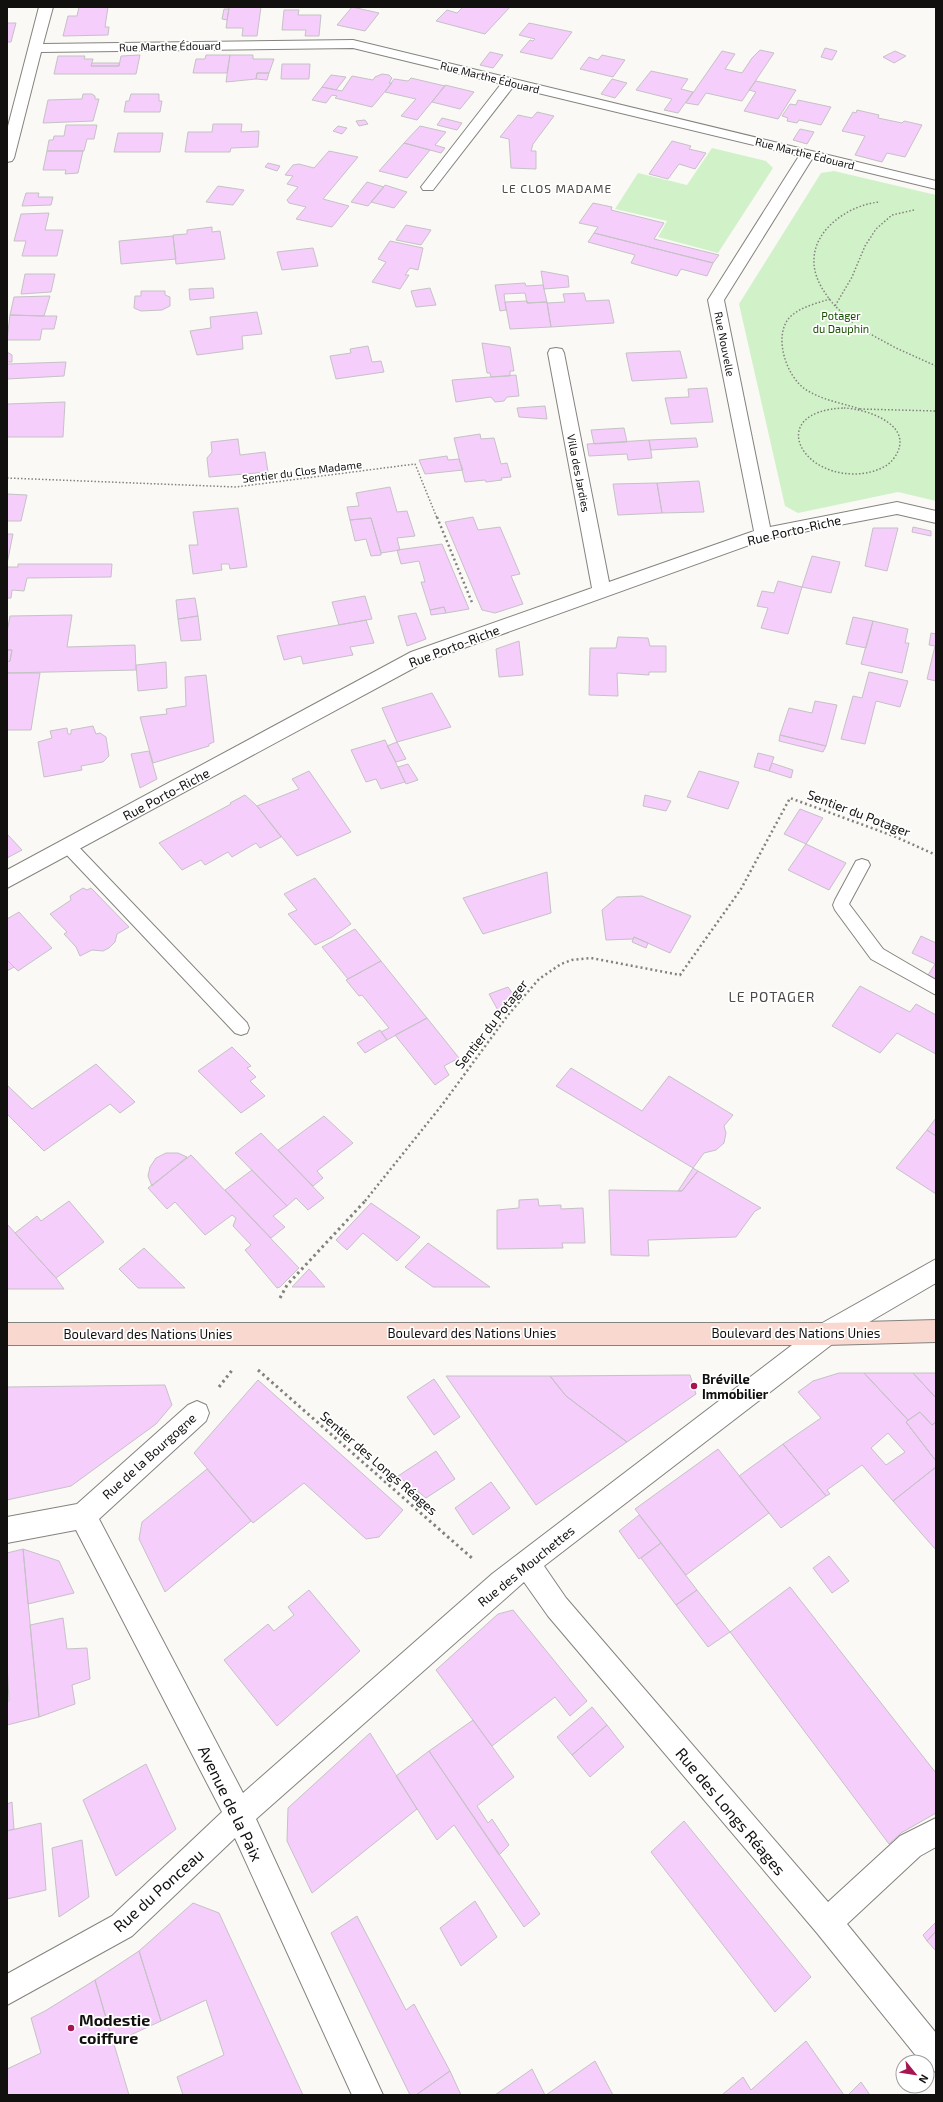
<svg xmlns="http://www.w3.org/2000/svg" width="943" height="2102" font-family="'Exo 2',sans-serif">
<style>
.green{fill:#d1f2c8}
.building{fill:#f5cefc;stroke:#c5c2c5;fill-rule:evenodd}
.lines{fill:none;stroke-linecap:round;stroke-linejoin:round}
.lane-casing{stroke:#84837f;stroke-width:2}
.street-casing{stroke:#84837f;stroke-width:2}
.secondary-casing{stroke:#84837f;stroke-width:2}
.path-far2{stroke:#82817e;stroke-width:1.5;stroke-dasharray:1.5 2;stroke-linecap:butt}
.path-far1{stroke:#82817e;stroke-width:2.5;stroke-dasharray:2 3;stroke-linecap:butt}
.path{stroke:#82817e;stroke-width:3;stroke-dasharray:2.5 3.5;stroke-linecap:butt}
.lane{fill:#fff;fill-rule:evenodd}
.street{fill:#fff;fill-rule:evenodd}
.secondary{fill:#f8d8cf;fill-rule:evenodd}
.poi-dot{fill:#a81651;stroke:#fff;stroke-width:1.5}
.labels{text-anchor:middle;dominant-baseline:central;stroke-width:3.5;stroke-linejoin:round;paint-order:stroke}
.far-street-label{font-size:11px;fill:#11100f;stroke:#fff}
.far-park-label{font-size:11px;fill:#175000;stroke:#fff}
.far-neighbourhood-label{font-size:12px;letter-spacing:1px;fill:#4b4946;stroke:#fff}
.street-label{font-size:13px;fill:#11100f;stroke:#fff}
.poi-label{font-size:13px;font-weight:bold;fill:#11100f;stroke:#fff;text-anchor:start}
.neighbourhood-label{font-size:14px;letter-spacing:1px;fill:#4b4946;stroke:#fff}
.near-street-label{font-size:16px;fill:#11100f;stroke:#fff}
.near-poi-label{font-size:16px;font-weight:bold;fill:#11100f;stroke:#fff;text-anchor:start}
</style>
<rect width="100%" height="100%" fill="#faf9f5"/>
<path class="green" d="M712,148L766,161L773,168L718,253L658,237L667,221L615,209L638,173L687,185Z
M834,171L936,195V501L898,492L798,513L785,506L739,304L821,173Z"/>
<path class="building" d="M79,7H108L105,27H109L108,35L63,36L68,16H77Z
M229,7H261L257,36H242L243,28H226Z
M352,7L379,13L365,31L337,25Z
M463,7H510L485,34L436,21L447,10L457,13Z
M224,9H229L227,20L222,19Z
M284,10H299L298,15H321L319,36H305L306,30H282Z
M7,23H16L11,42H7Z
M529,23L572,32L552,59L520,52L530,40L533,41L535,39L519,35Z
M825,48L837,51L832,60L821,57Z
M760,50L774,53L742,101L706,93L698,105L686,103L722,51L735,54L725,69L742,73L752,58Z
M895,51L906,56L894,63L883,57Z
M490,52L503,55L493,68L480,65Z
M140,55L136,74H54L58,56H85L84,59H93L91,66H119L121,56Z
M206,55H230L227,73H193L196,59H205Z
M230,55H253V59H274L269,73H257L256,79L226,82Z
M602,55L625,60L613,77L580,69L589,57L598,60Z
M92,63H119V66H91Z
M282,64H310L309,79H281Z
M651,71L688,79L681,89L693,92L678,113L664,110L672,99L636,90Z
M257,73H269L267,80L256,79Z
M382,74L389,75L392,78L389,83H392L372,107L335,98L337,96L332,95L326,103L312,100L322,87L342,91L352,76L373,80L375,77Z
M331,75L346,77L336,90L322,87Z
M411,78L445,86L417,120L401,116L416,99L385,92L394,79L408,81Z
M612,79L627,83L615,98L601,94Z
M756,81L796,90L778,119L744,111L756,92L749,90Z
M445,85L474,92L460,109L432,102Z
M83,94H92L95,96V99H99L93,121L43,123L48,100L82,99Z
M131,94H159V101H162L160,112H124L126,101H129Z
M798,100L831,107L821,125L799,120L797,123L787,121L788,118L782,116L790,104L796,105Z
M857,110L879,115L878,118L902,123L904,121L922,125L905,157L887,153L882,162L855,155L865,136L842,131L853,112L856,113Z
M537,112L554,116L533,144L531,151H536V169L511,168L509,139L500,137L518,115L532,118Z
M442,118L462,123L457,130L437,125Z
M365,120L368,124L359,126L356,121Z
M213,124H242L241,132L259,131L258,147L231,148L230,152H185L188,132H212Z
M66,125H97L94,139H87L84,151H47L49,140H53L54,136H64Z
M338,126L347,128L342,134L333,131Z
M420,126L446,132L435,145L445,148L441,153L404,143Z
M800,129L814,132L807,144L793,140Z
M118,133H163L160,152H114Z
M672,141L691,146L689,149L706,153L695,169L679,164L668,179L649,174Z
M404,143L430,150L407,178L379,171Z
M47,151H83L78,173L65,174L66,170H43Z
M329,151L358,157L323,199L349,206L332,227L296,219L306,207L289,203L287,200L298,187L287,184L293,176L285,175L293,165L299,164L314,168Z
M268,163L280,166L277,171L265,167Z
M367,182L384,187L368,206L351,202Z
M385,185L407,192L394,208L371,202Z
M218,186L244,190L233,205L206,202Z
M26,193H39L38,197H53L51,205L22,206Z
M593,203L612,207L611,210L664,223L654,239L719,255L713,263L594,233L598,227L579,223Z
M49,213L45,230H63L57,256H22L26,241H14L21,214Z
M406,225L431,230L421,245L396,240Z
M212,227V232L220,231L225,259L176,264L173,235L187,234V230Z
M594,233L713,263L707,276L681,269L677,276L631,263L635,255L588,242Z
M173,236L176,259L121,264L119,241Z
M390,241L423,248L418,270L410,268L405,275H409L400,289L372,282L386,262L378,259Z
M313,248L318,266L282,270L277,252Z
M541,271L568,276L569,287L544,289Z
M25,274H55L51,292L21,294Z
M525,283L526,286L543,285L547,302L527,303L525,293L504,294L506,310L500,311L495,285Z
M213,288L214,298L190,300L189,289Z
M430,288L436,305L416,307L411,291Z
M141,291H165V295L170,297V306L162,310L141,311L134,308L135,296H141Z
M584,293L586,301L609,300L614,323L551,327L547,303L565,302L563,294Z
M50,296L44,316L10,315L14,297Z
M527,301V303L547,302L551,327L510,329L505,302Z
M257,312L262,334L242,336L243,349L197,355L190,331L211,328L210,317Z
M10,315L44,316H57L54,329H42L40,340H7Z
M482,343L510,347L514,371H510V376L491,377L490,373H487Z
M368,346L372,362L381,361L384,372L336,379L330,356L351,353L350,349Z
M680,351L687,378L632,381L626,353Z
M7,352L12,355V362H7Z
M66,362L64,376L7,379V364Z
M516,375L519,396L507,397L504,401L495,402L491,397L456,402L452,380Z
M707,388L713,422L671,424L665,398L689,397L688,389Z
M7,401V404L65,402L63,437H7Z
M545,406L547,419L519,417L517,408Z
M624,428L627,442L594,444L591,430Z
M480,434L481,439L494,438L501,464L507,463L511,477L501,478L502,480L486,482L485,480L465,482L454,438Z
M696,438L698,447L651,450L649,440Z
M238,439L240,455L265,452L268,472L209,477L207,458L212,452L211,442Z
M649,440L652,458L628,460L627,454L589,456L587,444Z
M447,456L448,460L459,459L463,470L425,474L419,460Z
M699,481L704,512L662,513L657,483Z
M657,483L662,513L618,515L613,484Z
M390,487L397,512L407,511L415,536L397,538L400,550L381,553L371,518L350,520L347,507L359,506L356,493Z
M7,494L27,495L21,521H7Z
M238,508L247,567L230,569L229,564H221L222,570L193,574L189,545H198L193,512Z
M473,517L478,530L500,527L520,574L511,576L523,604L495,613L482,610L445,522Z
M371,518L381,553V555L371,556L366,539L355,541L350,520Z
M913,527L931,531V536L912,532Z
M873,528H898L887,571L865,566Z
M7,534H13L7,564Z
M442,544L469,609L446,613L444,607L430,610L421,582H425L419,561L401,564L397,550Z
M812,556L840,562L831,593L802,587Z
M18,564H112L111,577L27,578L24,591L12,590L11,598H7V567H18Z
M778,581L802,587L788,634L761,628L768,608L757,606L762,591L774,593Z
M365,596L372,619L339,625L332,602Z
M195,598L198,616L178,619L176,600Z
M444,607L446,613L431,615L430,610Z
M416,613L426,639L407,646L398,616Z
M72,615L67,647L135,645L136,670L7,673V662L10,661L12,650H7V632L10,616Z
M198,616L201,640L181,641L178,619Z
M853,617L873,621L866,648L846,644Z
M366,620L374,643L350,647L353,655L303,664L301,656L284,660L277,636Z
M873,621L908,629L905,643H909L902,673L861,664Z
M931,633L936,634V681L927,679L935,646L929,645Z
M618,637L648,638L650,646H666V672H649V675L617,673L618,696L589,695L590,648H616Z
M519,641L523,675L499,677L496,649Z
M7,650H12L10,661L7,662Z
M166,662L167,688L138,691L136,665Z
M869,672L908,681L900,707L876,701L865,744L841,739L853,696L862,698Z
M7,673H40L31,730H7Z
M206,675L214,742L209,744V746L153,763L140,717L167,714L166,709L186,706L185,677Z
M432,693L451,727L397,742L382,708Z
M815,701L837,705L826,746L780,735L789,708L812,713Z
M93,726L96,734L100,733L106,737L109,756L103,762L81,766L82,770L44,777L38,742L52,738L50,731L67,728L68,734H71V730Z
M780,735L826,746L823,752L779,741Z
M385,740L405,782L381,789L376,779L366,782L351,750Z
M397,742L406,759L396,762L387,746Z
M149,751L157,779L140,788L131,754Z
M758,753L774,757L769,771L754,767Z
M772,763L793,770L791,778L769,771Z
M408,764L418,780L406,784L398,767Z
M309,771L351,832L297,856L257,806L299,789L292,779Z
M699,771L739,782L728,809L687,797Z
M245,795L257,806L281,837L260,848L256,843L232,857L228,852L205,865L201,860L182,870L159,843L231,804L230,803Z
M645,795L671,801L666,811L643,806Z
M800,809L823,818L806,844L784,834Z
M7,834L22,850L7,858Z
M806,844L846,863L829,890L788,870Z
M547,872L551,913L483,934L463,898Z
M315,878L351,924L332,937L315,945L288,914L297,910L284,894Z
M83,888L87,890L91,888L129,927L117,934L115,942L109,948L103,951L92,950L80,956L76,947L64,934L67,932L50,914L71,900L70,896Z
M642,896L691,916L670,953L634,937L633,939L606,940L602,910L617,897Z
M19,912L52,948L18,971L7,960V919Z
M355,929L381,961L348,979L322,947Z
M921,936L936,943V979L928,975L935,964L912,953Z
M634,937L648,943L646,948L632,942Z
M7,960L14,967L7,971Z
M381,961L427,1018L387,1040L381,1032L389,1028L362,995L359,996L346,980Z
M860,986L910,1012L916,1004L936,1015V1054L897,1033L880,1053L832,1026Z
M508,987L515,997L501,1016L489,994Z
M427,1018L459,1058L444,1066L449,1075L435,1085L395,1035Z
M380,1030L387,1040L365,1053L357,1043Z
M232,1047L251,1066L247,1068L256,1077L250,1081L265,1096L241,1113L198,1071Z
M96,1064L135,1102L120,1113L110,1104L44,1151L7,1114V1085L32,1109Z
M571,1068L642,1111L669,1076L733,1115L724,1126L726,1133L724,1143L716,1150L704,1153L693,1168L556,1086Z
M324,1116L353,1143L317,1171L323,1178L313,1186L278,1150Z
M936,1118V1136L927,1130Z
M927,1130L936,1136V1194L896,1168Z
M261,1133L324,1198L308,1210L296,1198L287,1206L235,1153Z
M166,1153H178L187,1157L152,1186L148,1176L150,1167L156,1158Z
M191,1155L299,1268L280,1287L277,1288L245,1250L251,1245L233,1226L236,1218L232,1215L205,1235L175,1202L167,1209L148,1188Z
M693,1168L698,1171L682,1191H678Z
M252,1170L287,1206L273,1216L285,1227L271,1238L225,1190Z
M698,1171L761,1208L755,1211L736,1237L648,1240L649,1256L611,1255L609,1190L682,1191Z
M538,1199L539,1206L561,1205V1209L583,1208L585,1243H562L563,1248L497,1249V1210L519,1208V1200Z
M69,1201L104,1242L56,1278L15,1233L37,1216L41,1221Z
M371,1203L420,1237L397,1261L363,1233L347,1250L336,1240Z
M7,1224L56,1278L64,1289H7Z
M428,1243L490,1287H433L405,1267Z
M144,1248L185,1288H138L119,1269Z
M309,1269L325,1287H292Z
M839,1373H864L908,1420L906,1422L936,1461V1467L893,1501L862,1465L827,1490L830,1494L826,1496L783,1444L821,1418L798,1392L813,1381ZM888,1433L905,1452L886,1465L871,1448Z
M864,1373H913L936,1398V1422L932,1425L920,1412L908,1420Z
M913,1373H936V1398Z
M690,1375L696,1394L627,1442L566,1396L550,1376Z
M446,1376H550L566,1396L627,1442L536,1505Z
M434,1379L460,1417L434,1435L407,1397Z
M258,1380L403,1510L379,1537L366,1539L304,1483L253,1523L194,1453Z
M165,1385L172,1405L156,1424L71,1486L7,1500V1387Z
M920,1412L932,1425L936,1422V1461L906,1422Z
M783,1444L826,1496L781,1528L739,1476Z
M718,1449L769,1513L686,1575L635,1509Z
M436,1451L455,1479L426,1498L398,1476Z
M936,1467V1550L893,1501Z
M207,1469L251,1521L165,1592L139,1539L142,1522Z
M491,1482L510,1508L473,1535L455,1508Z
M639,1515L661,1543L639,1559L619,1531Z
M661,1543L697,1590L676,1605L641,1558Z
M23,1549L39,1717L7,1725V1701H9L7,1663V1553Z
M23,1549L59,1561L74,1593L28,1604Z
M829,1556L849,1581L832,1593L813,1568Z
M790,1587L936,1773V1813L901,1833L889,1844L730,1632Z
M309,1590L360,1651L277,1726L224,1660L268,1624L274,1631L294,1615L288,1607Z
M697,1590L730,1632L708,1647L676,1605Z
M513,1610L587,1701L570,1716L555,1697L492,1746L436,1670L498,1614Z
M63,1618L67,1649L87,1648L90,1679L72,1685L75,1704L39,1717L30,1625Z
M592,1707L607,1725L572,1755L557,1737Z
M473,1720L514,1777L477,1806L488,1823L492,1819L509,1845L499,1855L429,1751Z
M607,1725L624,1747L590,1777L572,1755Z
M370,1733L417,1809L312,1893L287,1841L288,1808Z
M429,1751L540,1914L524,1927L454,1825L437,1840L396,1776Z
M146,1764L176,1829L116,1876L83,1800Z
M12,1802L14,1829L7,1831V1804Z
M684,1821L811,1977L775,2012L651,1852Z
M41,1823L46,1890L7,1899V1831Z
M82,1840L89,1897L59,1917L52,1848Z
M475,1901L497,1937L461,1966L440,1928Z
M193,1903L219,1913L303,2095H183L177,2077L224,2055L206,2000L161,2021L139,1951Z
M357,1916L406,2010L414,2004L450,2071L416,2095H410L331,1933Z
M936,1922V1931L927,1941L923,1935Z
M936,1931V1951L927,1941Z
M139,1951L161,2021L113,2043L95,1980Z
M95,1980L129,2095H7V2069L41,2053L31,2018L45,2011Z
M806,2041L844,2095H722L743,2077L751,2090Z
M595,2061L613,2095H546Z
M532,2069L545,2095H495Z
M450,2071L461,2095H416Z
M861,2082L870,2095H848Z"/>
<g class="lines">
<g class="lane-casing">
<path id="lane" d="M69,841L75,843L247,1023L249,1028L247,1033L241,1035L235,1033L63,851L61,847L63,843Z
M862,859L868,861L870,865L849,904L883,949L936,980V995L871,959L835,910L833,905L835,900L856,861Z"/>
</g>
<g class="street-casing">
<path id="street" d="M39,7H53L43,44L353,40L936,181V189L812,159L724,300L770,527L897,502L936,511V523L897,514L766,539L425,662L7,888V870L411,652L592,588L548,353L550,349L556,348L562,349L564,353L609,582L754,531L708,300L799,156L513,87L433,190H423L421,187L501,84L353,48L41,52L14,158L12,161L7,162V130Z
M936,1259V1283L835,1342L544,1566L566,1598L828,1902L900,1836L936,1818V1847L920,1856L847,1924L936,2033V2072L927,2068V2062H921L817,1933L548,1616L524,1582L256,1819L383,2095H352L235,1838L132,1936L7,2005V1974L112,1916L222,1812L76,1530L7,1543V1517L77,1504L188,1405L197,1401L206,1405L209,1413L206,1421L99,1519L243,1793L492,1574L817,1326Z"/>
</g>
<g class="secondary-casing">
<path id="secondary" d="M936,1320V1342L826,1345H7V1323H826Z"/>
</g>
<path class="path-far2" d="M914,210L892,215L876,229L865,246L852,277L835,306L859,328L896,348L936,366
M830,299C817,303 801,307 791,316C772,334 786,376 805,389C821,400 842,403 860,409
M835,306C824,293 813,277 814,259C815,227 852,204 880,202
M844,408C868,409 917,426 894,458C888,467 876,471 866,473C801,483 764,411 844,408Z
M860,409L936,411
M7,478L236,487L415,464L437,518"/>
<path class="path-far1" d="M437,517L473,605
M365,1201L442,1105L508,1015L539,979L561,964L572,960L591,958L680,975L741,889L790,798L896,837L936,855"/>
<path class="path" d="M280,1298L287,1285L366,1200
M258,1370L473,1559
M219,1387L233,1369"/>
<use href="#lane" class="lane"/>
<use href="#street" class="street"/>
<use href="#secondary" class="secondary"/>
</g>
<g class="poi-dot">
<circle cx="694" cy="1386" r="4"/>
<circle cx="71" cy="2028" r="4"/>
</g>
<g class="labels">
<g class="far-street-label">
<text transform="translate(170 46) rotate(-1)">Rue Marthe Édouard</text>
<text transform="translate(490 77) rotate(14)">Rue Marthe Édouard</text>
<text transform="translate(805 153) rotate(14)">Rue Marthe Édouard</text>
<text transform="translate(725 344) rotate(79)">Rue Nouvelle</text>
<text transform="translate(302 471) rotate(-7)">Sentier du Clos Madame</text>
<text transform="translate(579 473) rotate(79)">Villa des Jardies</text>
</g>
<g class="far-park-label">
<text x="841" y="315">Potager<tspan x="841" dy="13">du Dauphin</tspan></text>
</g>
<g class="far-neighbourhood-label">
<text x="557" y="188">LE CLOS MADAME</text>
</g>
<g class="street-label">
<text transform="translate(794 530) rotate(-13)">Rue Porto-Riche</text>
<text transform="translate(454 646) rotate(-21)">Rue Porto-Riche</text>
<text transform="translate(166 794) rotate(-28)">Rue Porto-Riche</text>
<text transform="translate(859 813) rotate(21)">Sentier du Potager</text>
<text transform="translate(491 1024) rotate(-52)">Sentier du Potager</text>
<text x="472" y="1333">Boulevard des Nations Unies</text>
<text x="796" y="1333">Boulevard des Nations Unies</text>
<text x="148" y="1334">Boulevard des Nations Unies</text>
<text transform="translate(149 1456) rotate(-42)">Rue de la Bourgogne</text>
<text transform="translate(379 1463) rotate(41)">Sentier des Longs Réages</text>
<text transform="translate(526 1566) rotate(-39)">Rue des Mouchettes</text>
</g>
<g class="poi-label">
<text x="702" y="1379">Bréville<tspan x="702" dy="15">Immobilier</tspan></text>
</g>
<g class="neighbourhood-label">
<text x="772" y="996">LE POTAGER</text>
</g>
<g class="near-street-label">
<text transform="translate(231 1803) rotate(64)">Avenue de la Paix</text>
<text transform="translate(731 1811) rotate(50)">Rue des Longs Réages</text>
<text transform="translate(158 1890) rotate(-42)">Rue du Ponceau</text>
</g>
<g class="near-poi-label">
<text x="79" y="2019">Modestie<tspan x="79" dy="18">coiffure</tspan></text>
</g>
</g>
<rect width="943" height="2102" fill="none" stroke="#11100f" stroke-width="16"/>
<g transform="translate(915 2074) rotate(120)"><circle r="19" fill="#ffffff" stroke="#a09f9f"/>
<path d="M0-3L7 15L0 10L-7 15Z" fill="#a81651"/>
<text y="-6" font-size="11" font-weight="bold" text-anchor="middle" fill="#11100f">N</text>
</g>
</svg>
